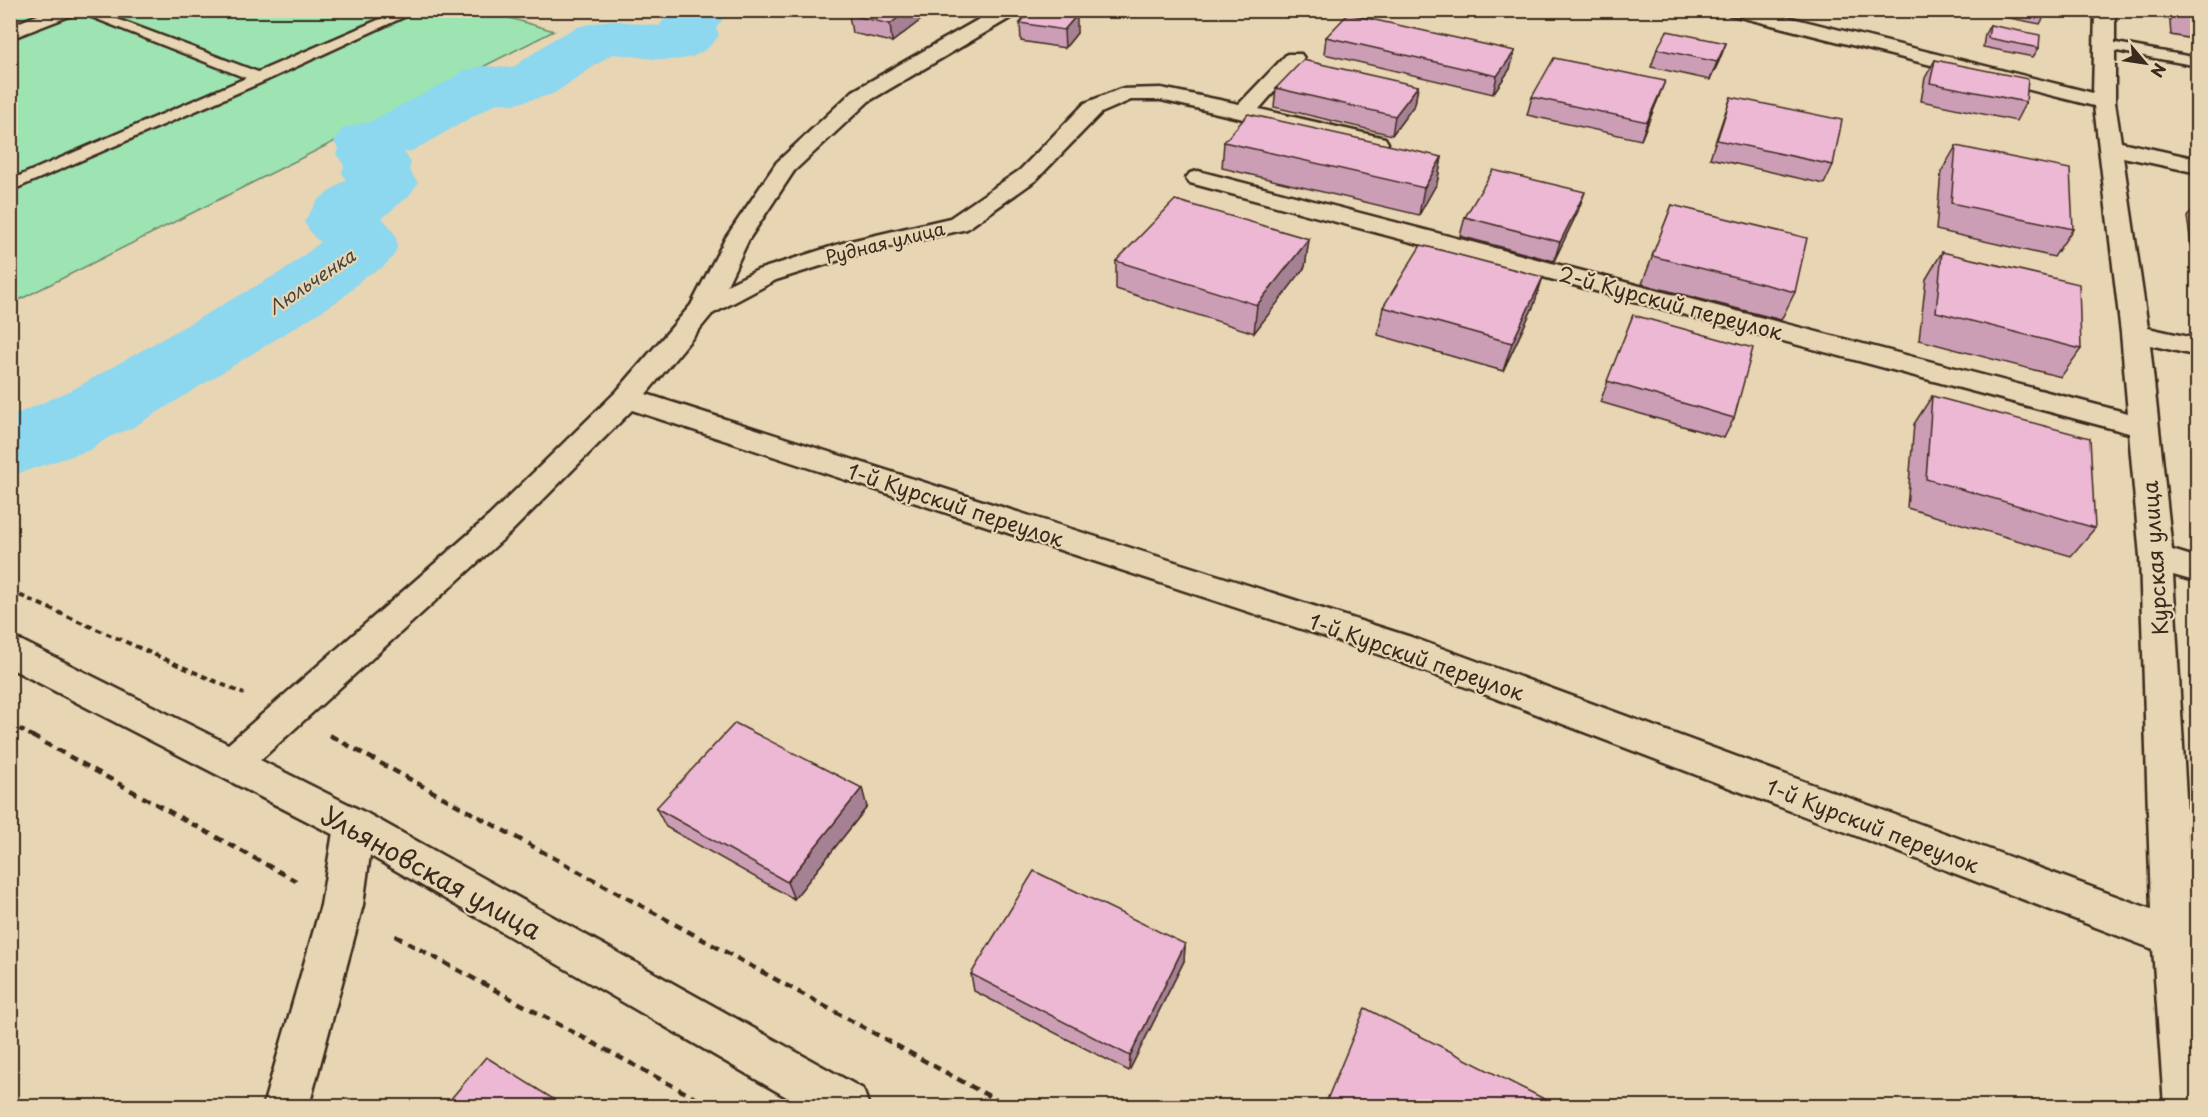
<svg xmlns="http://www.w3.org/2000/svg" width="2208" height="1117" font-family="'Playpen Sans',sans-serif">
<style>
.green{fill:#9de4b2;stroke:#6c8768;stroke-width:1.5}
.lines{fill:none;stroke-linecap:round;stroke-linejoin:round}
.river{fill:#8dd7ef;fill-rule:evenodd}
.service-casing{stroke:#3b2a1e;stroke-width:5}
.minor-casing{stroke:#3b2a1e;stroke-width:5}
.secondary-casing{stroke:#3b2a1e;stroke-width:5}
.path-far1{stroke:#3b2a1e;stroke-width:4;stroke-dasharray:6 4.5;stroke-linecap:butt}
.path{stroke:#3b2a1e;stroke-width:4.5;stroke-dasharray:8 6;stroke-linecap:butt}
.service{fill:#e8d5b3;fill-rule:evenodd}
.minor{fill:#e8d5b3;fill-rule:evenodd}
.secondary{fill:#e8d5b3;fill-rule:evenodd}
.wall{fill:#cc9eb6;stroke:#3b2a1e;stroke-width:1.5}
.shaded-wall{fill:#a68194;stroke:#3b2a1e;stroke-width:1.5}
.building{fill:#edb8d4;stroke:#3b2a1e;stroke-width:1.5}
.labels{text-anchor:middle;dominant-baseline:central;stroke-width:4.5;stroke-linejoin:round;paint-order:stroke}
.far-street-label{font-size:18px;fill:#3b2a1e;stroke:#e8d5b3}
.far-water-label{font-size:18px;font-style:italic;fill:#47443d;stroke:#e8d5b3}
.street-label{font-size:21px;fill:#3b2a1e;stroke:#e8d5b3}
.near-street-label{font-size:26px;fill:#3b2a1e;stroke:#e8d5b3}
</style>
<rect width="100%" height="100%" fill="#e8d5b3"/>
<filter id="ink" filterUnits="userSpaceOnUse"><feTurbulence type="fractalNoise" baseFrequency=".0167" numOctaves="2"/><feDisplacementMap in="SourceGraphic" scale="12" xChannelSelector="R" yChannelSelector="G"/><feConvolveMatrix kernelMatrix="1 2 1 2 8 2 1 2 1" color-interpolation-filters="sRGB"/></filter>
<g filter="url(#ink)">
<polygon class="green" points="482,10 554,31 11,304 11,11"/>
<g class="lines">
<path class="river" d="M671 10H730L716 28 719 35C693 74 650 56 612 54L553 94 515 104 497 103 412 151 404 152 411 162 409 170 418 183 408 197 382 218C399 235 404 249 384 266 378 271 369 273 363 278 355 286 348 294 338 301L132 428 109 437 90 450 10 476V416C32 409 51 398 72 390L286 269 321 242 314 237 304 222 318 200 346 179 342 173 344 165 336 154 339 150 334 142 343 128 369 122 450 80 462 71 483 66 512 68 554 39 577 27 610 20 659 26Z"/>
<g class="service-casing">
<g id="service">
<polygon points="74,10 93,10 258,72 401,10 419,10 265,81 10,191 10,180 246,78"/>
<polygon points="2105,41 2198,58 2198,66 2100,48 2098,45"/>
</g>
</g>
<g class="minor-casing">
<g id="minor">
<polygon points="50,10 77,10 75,14 10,39 10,26"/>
<polygon points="995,10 1019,10 1017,14 869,101 794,171 749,239 727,285 758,270 846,242 950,218 1020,170 1085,103 1120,89 1161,88 1239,104 1287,54 1301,54 1304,58 1259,109 1385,138 1388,143 1385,148 1377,150 1161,100 1131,100 1101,113 1036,180 967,229 862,253 776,280 712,314 646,394 1411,637 2151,909 2140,557 2129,433 1190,183 1186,178 1190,173 1198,171 1206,173 2128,413 2121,333 2094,106 1728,14 1726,10 1760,10 2093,93 2095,10 2115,10 2115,102 2121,142 2198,159 2198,173 2123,157 2148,328 2198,339 2198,356 2150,345 2172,550 2198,558 2198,582 2173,575 2193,917 2198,917 2198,1106 2164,1106 2153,949 1387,657 632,410 511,532 245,774 232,779 219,774 213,763 219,752 489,516 617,391 691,305 725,239 777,162 853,91"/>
<polygon points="354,809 368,814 374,826 363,905 309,1106 263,1106 321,905 334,826 340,814"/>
</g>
</g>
<g class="secondary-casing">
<polygon id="secondary" points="10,637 22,641 368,814 863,1089 869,1106 802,1106 340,838 10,668"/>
</g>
<g class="path-far1">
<polyline points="10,591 244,694"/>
<polyline points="10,724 34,737"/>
<polyline points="329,735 333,737"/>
</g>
<g class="path">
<polyline points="32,736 296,881"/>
<polyline points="331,736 1007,1106"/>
<polyline points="395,936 710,1106"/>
</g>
<use href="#service" class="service"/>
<use href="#minor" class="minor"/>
<use href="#secondary" class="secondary"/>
</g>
<g class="wall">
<polygon points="855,10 930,10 930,13 892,42 852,33 849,15"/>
<polygon points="1032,10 1077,33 1065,48 1021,41 1020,23"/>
<polygon points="1990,10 2045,10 2045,15 2040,24 1989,14"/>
<polygon points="2169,10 2198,10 2198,40 2171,35"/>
<polygon points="1990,25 2039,48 2033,57 1983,47 1985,34"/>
<polygon points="1326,37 1515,51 1510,69 1493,94 1324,54"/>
<polygon points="1726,43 1719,61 1710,80 1651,67 1657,49"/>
<polygon points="1935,60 2026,102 2016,121 1921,101 1925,78"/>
<polygon points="1418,86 1415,104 1392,135 1274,107 1276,88"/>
<polygon points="1532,97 1658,99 1641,140 1527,115"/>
<polygon points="1731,97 1833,165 1824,184 1710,158 1724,116"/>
<polygon points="2198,102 2198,132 2194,132 2190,113"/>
<polygon points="1224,142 1442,157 1437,183 1419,215 1222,168"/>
<polygon points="1956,146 2073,229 2054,257 1936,230 1941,172"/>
<polygon points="2198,202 2198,264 2194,263 2187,217"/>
<polygon points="1672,205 1795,292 1781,320 1642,284"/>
<polygon points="1578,211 1554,261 1460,236 1465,217"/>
<polygon points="1309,239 1305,267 1254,333 1116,289 1116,261"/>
<polygon points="1942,252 2081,349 2061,377 1919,340 1926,279"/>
<polygon points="1534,305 1503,371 1378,335 1383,307"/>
<polygon points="1633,315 1734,418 1724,438 1600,402"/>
<polygon points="1932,396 2095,528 2071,556 1907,508 1914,424"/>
<polygon points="867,807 794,899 666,827 656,808"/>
<polygon points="1185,944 1184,961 1129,1071 974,991 971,974"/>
</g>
<g class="shaded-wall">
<polygon points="908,10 930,10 930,13 892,42 890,24"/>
<polygon points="1077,15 1077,33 1065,48 1064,30"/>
<polygon points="1726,43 1719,61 1710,80 1717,62"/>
<polygon points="1515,51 1510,69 1493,94 1497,76"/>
<polygon points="1665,81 1658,99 1641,140 1647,122"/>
<polygon points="1418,86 1415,104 1392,135 1395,116"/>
<polygon points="1442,157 1437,183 1419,215 1424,188"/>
<polygon points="1585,192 1578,211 1554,261 1560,242"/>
<polygon points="1309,239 1305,267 1254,333 1257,305"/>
<polygon points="1543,277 1534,305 1503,371 1512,343"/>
<polygon points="862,788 867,807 794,899 787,882"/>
<polygon points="1185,944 1184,961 1129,1071 1130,1056"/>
</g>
<g class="building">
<polygon points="856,10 908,10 890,24 849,15"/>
<polygon points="1032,10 1045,10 1077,15 1064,30 1020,23"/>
<polygon points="2022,10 2045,10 2045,15"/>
<polygon points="1348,14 1515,51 1497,76 1326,37"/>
<polygon points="1990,25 2040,35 2039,48 1988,38"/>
<polygon points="1667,31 1726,43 1717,62 1657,49"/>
<polygon points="1554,58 1665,81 1647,122 1532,97"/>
<polygon points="1303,60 1418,86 1395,116 1276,88"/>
<polygon points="1935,60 2028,79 2026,102 1930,83"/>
<polygon points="1731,97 1842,120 1833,165 1717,140"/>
<polygon points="1248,114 1442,157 1424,188 1224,142"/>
<polygon points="1956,146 2070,169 2073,229 1951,203"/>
<polygon points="1493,170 1585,192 1560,242 1465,217"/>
<polygon points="1175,200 1309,239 1257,305 1116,261"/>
<polygon points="1672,205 1807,238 1795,292 1652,256"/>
<polygon points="1421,245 1543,277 1512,343 1383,307"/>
<polygon points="1942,252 2079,284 2081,349 1936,312"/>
<polygon points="1633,315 1753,348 1734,418 1607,381"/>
<polygon points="1932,396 2090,438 2095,528 1926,479"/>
<polygon points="735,723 862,788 787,882 656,808"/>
<polygon points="1034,871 1185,944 1130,1056 971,974"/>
<polygon points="1365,1008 1560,1107 1324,1107"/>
<polygon points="486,1057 566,1107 444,1107"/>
</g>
</g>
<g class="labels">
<g class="far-street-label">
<text transform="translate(885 242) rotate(-14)">Рудная улица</text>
</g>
<g class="far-water-label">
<text transform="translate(311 281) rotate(-34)">Люльченка</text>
</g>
<g class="street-label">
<text transform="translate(1671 302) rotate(15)">2-й Курский переулок</text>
<text transform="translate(956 504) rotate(18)">1-й Курский переулок</text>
<text transform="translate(2154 558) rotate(-94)">Курская улица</text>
<text transform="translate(1417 656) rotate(19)">1-й Курский переулок</text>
<text transform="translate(1873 825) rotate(21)">1-й Курский переулок</text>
</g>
<g class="near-street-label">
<text transform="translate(432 872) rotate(29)">Ульяновская улица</text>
</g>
</g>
<rect width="2208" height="1117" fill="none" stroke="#e8d5b3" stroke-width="36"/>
<rect x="18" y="18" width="2172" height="1081" fill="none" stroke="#3b2a1e" stroke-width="2" filter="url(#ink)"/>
<g transform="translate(2145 63) rotate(119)" stroke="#e8d5b3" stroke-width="4.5" paint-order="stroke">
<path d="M0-4.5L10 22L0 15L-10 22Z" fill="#3b2a1e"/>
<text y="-9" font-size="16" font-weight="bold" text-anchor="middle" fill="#3b2a1e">N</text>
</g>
</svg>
